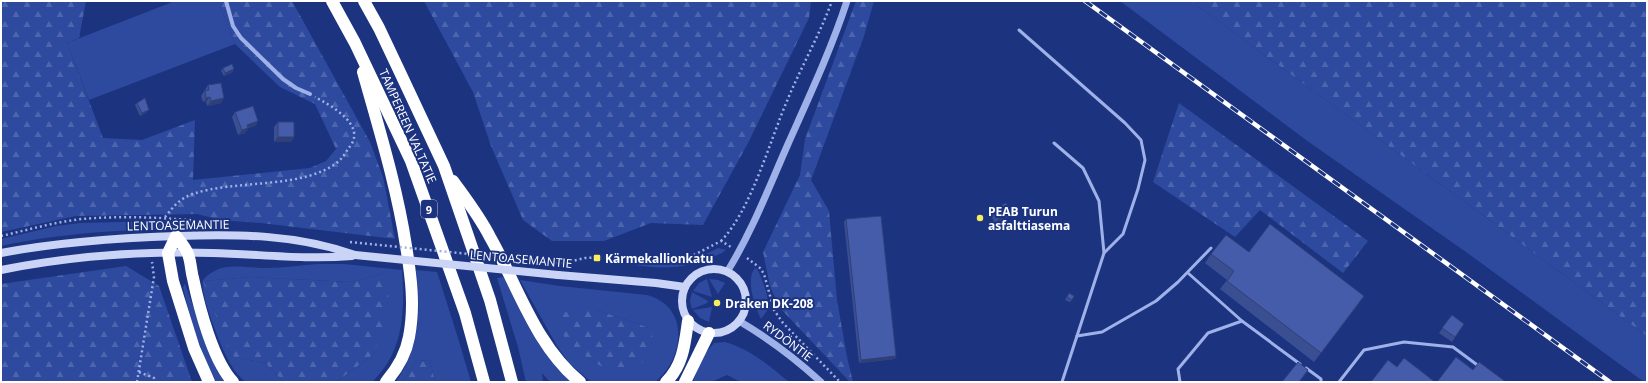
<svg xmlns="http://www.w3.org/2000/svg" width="1648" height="383" font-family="'Open Sans',sans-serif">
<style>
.grass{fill:#2e4a9e;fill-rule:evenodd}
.forest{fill:url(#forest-firs)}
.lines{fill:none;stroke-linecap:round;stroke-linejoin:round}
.path{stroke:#9fb1e9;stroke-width:2.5;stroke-dasharray:2 3;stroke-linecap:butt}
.service{stroke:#9fb1e9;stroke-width:3}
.minor{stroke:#9fb1e9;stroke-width:4}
.tertiary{stroke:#9fb1e9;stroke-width:7}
.secondary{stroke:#cad4f7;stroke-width:8}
.motorway{stroke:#fff;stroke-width:12}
.rail-casing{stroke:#fff;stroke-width:4.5}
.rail{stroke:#1c3380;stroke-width:3;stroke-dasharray:9;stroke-linecap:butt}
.path-bridge{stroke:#9fb1e9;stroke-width:2.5;stroke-dasharray:2 3;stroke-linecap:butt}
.secondary-bridge{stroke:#cad4f7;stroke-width:8}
.wall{fill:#3a4f92}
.shaded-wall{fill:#304077}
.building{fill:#445caa;stroke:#304077}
.poi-dot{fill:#faed5c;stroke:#1c3380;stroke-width:1.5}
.labels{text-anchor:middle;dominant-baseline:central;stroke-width:4;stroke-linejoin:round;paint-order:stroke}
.shield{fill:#1c3380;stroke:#bbc2d9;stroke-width:1}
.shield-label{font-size:11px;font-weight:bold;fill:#fff}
.street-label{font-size:12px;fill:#fff;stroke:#1c3380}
.poi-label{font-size:12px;font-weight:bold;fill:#fff;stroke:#1c3380;text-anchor:start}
</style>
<defs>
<pattern id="forest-firs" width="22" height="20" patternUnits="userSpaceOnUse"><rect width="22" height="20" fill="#2e4a9e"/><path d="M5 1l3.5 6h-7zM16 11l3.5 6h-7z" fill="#4d65ad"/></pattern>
</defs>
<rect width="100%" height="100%" fill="#1c3380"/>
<g class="grass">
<polygon points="175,1 218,1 235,44 89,100 67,43"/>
<polygon points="1120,1 1191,1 1647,336 1647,382 1644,382 1466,252 1306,140"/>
<path d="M161 221 185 222 210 226V228C140 229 70 231 1 246V239L56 226 80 223Z"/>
<path d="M718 248 726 250 722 253C686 269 666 270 628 264V261C663 263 687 266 718 248Z"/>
<path d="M318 264H344L402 270C405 311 404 352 372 382H336L374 354 386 273 352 282 251 277 204 281 231 356 265 363 284 382H245C240 377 235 372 231 365 223 353 199 293 203 280 220 260 244 268 267 268 284 268 301 265 318 264Z"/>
<path d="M755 268 757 269C762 278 771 301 767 310 766 313 763 316 761 319 755 307 745 279 755 268Z"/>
<path d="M416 270 437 272 458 338 471 382H435L430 360 416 361 403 382H396C420 346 421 312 416 270Z"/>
<path d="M504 277C521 314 540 355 572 382H550L542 373 543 382H526L518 347 497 278Z"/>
<polygon points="707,279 712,297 693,291 699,283"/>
<polygon points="709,279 718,280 725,283 718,294"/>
<path d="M520 280 560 286 647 295C690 306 685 359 655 382H593L590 381 569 363 557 346ZM596 310 639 324 648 328 607 368 592 361 568 342Z"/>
<path d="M185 284 210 353 217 371 225 382H216C201 352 190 320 183 287Z"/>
<polygon points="692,292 708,301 707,303 692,309 690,301"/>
<polygon points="712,307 709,322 700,318 693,310"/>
<path d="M725 342C752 350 768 365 789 382H741L727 375 711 382H693L702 357 714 343Z"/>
</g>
<g class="forest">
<polygon points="1,1 86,1 79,38 67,43 103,138 142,140 195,120 193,180 310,168 326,161 336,149 315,104 280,87 235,44 218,1 292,1 370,142 383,177 395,239 261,223 220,220 197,214 76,216 1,232"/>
<polygon points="424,1 811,1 809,18 748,143 703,225 651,223 604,241 552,241 523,220 491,146 473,92"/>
<polygon points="856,1 874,1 864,36 811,180 829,211 837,300 847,357 853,382 850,382 779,307 770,286 763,252 800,175 805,139"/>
<polygon points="1191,1 1647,1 1647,336"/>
<polygon points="1179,103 1368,241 1343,273 1260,210 1235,237 1153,182"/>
<polygon points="126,266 159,286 192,382 1,382 1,284"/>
<polygon points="386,273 389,304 374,354 336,382 284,382 265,363 231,356 203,281 251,277 352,282"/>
<path d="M572 310H596L639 324 648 328 655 342C641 380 611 377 584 355 579 350 571 346 567 341 563 335 560 328 557 322L561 313Z"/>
<polygon points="430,360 435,382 403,382 416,361"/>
</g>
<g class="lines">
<g class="path">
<path d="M165 217C173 207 180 198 193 194 235 179 307 190 340 160 344 156 347 150 351 145 365 124 330 105 315 97"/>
<path d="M1 236C28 230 54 222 82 219 129 215 178 218 225 224"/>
<path d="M721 241C751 210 769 143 787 101 801 67 819 36 832 1"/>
<polyline points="747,258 760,268 764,274 774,310 783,323 840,382"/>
<polyline points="555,263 564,263 585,258 611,257 670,260 690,257 721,241 731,247"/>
<polyline points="139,372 154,378 154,382"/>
<polyline points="137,382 154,277 152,262"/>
</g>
<g class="service">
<polyline points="1019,30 1125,123 1141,140 1145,160 1138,189 1123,234 1104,253"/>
<polyline points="1054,143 1083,168 1099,201 1104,253 1062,382"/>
<polyline points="1188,273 1242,321"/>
<polyline points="1077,336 1102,332 1156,301 1178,282 1211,248"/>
<polyline points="1306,368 1321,379 1321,382"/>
<polyline points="1180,382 1178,369 1208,333 1242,321 1300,364"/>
<polyline points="1339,382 1364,350 1404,342 1453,347 1480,367"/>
</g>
<polyline class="minor" points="226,1 233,26 241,38 283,79 296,88 310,94"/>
<g class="tertiary">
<path d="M727 272C752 232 769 187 788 144 809 97 831 50 847 1"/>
<path d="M739 321C768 338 796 359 821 382"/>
</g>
<g class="secondary">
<path d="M1 253C59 242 116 238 176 236 238 234 296 234 355 255"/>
<circle cx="714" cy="301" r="32"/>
<path d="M1 270C71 256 141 251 212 253 259 254 305 260 352 256"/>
<polyline points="558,275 656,283 685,287"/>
</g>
<g class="motorway">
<polyline points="332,1 355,43 411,161 465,313 484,382"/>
<polyline points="364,1 379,28 397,66 444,166 490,300 512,382"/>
<path d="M363 72C379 129 397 187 406 246 411 276 415 306 409 337 406 354 397 369 386 382"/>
<path d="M453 181C466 199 480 217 490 237 518 286 535 345 580 382"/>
<path d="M209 382 194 348 173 281 168 253 176 236C180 241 186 248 188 254 191 262 191 271 193 278 199 307 213 361 233 382"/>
<path d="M666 382C683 366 685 343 688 321"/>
<polyline points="685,382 709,333"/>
</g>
<g class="rail-casing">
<polyline id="rail" points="1085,1 1610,382"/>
</g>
<use href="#rail" class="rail"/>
<polyline class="path-bridge" points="350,242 547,262"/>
<polyline class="secondary-bridge" points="355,255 558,275"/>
</g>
<g class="wall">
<polygon points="223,68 233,72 224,76 221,71"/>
<polygon points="208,85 221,103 207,106 206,102 203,102 201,96"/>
<polygon points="137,103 147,112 140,116 135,105"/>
<polygon points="235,112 258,121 255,126 248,128 245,133 238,135 232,117"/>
<polygon points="278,122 294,137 291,142 274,142 274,127"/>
<polygon points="996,208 1011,212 1006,219 995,224 991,215"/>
<polygon points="846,219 896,356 895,359 859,363 844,222"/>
<polygon points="1249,252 1358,305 1314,362 1220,289 1227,280 1205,263 1211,254"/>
<polygon points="1069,293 1072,300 1070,302 1065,300"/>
<polygon points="1452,315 1464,324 1452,342 1439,333"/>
</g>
<g class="shaded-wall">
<polygon points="234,69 233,72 224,76 225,73"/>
<polygon points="210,97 206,102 203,102 206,98"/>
<polygon points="224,98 221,103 207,106 211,101"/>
<polygon points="149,110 147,112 140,116 142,113"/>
<polygon points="258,121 255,126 244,129 247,125"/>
<polygon points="248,128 245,133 238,135 242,130"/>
<polygon points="278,137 294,137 291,142 274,142"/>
<polygon points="1011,212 1006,219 995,224 1000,217"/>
<polygon points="1364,296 1358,305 1314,362 1321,353"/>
<polygon points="896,356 895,359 859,363 861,360"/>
</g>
<g class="building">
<polygon points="232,64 234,69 225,73 223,68"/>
<polygon points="221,83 224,98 211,101 210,97 206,98 205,91 209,90 208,85"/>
<polygon points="145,98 149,110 142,113 137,103"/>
<polygon points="253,106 258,121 247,125 248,128 242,130 235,112"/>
<rect x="278" y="122" width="16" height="15"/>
<polygon points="1006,203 1011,212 1000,217 996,208"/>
<polygon points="881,216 896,356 861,360 846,219"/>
<polygon points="1270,224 1364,296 1321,353 1227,281 1234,271 1211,254 1226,235 1249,252"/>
<polygon points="1069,293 1074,296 1072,300 1067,297"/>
<polygon points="1452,315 1464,324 1455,337 1442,328"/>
<polygon points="1456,357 1473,370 1479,362 1506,382 1437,382"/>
<polygon points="1404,358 1435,382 1371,382 1388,360 1397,367"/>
<polygon points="1298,362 1308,370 1299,382 1282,382"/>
</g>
<g class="poi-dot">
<circle cx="980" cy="218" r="4"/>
<rect x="593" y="254" width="8" height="8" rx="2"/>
<circle cx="717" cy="303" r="4"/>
</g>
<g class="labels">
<rect class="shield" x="421" y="200" width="16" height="18" rx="3"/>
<g class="shield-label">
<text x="429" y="209">9</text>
</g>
<g class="street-label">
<text transform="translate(408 126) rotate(66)">TAMPEREEN VALTATIE</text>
<text transform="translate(178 225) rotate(-1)">LENTOASEMANTIE</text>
<text transform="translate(521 259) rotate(5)">LENTOASEMANTIE</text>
<text transform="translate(788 341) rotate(37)">RYDÖNTIE</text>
</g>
<g class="poi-label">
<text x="988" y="211">PEAB Turun<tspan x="988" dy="14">asfalttiasema</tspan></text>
<text x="605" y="258">Kärmekallionkatu</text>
<text x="725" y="303">Draken DK-208</text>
</g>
</g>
<rect width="1648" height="383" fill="none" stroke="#ffffff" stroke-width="4"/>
</svg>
